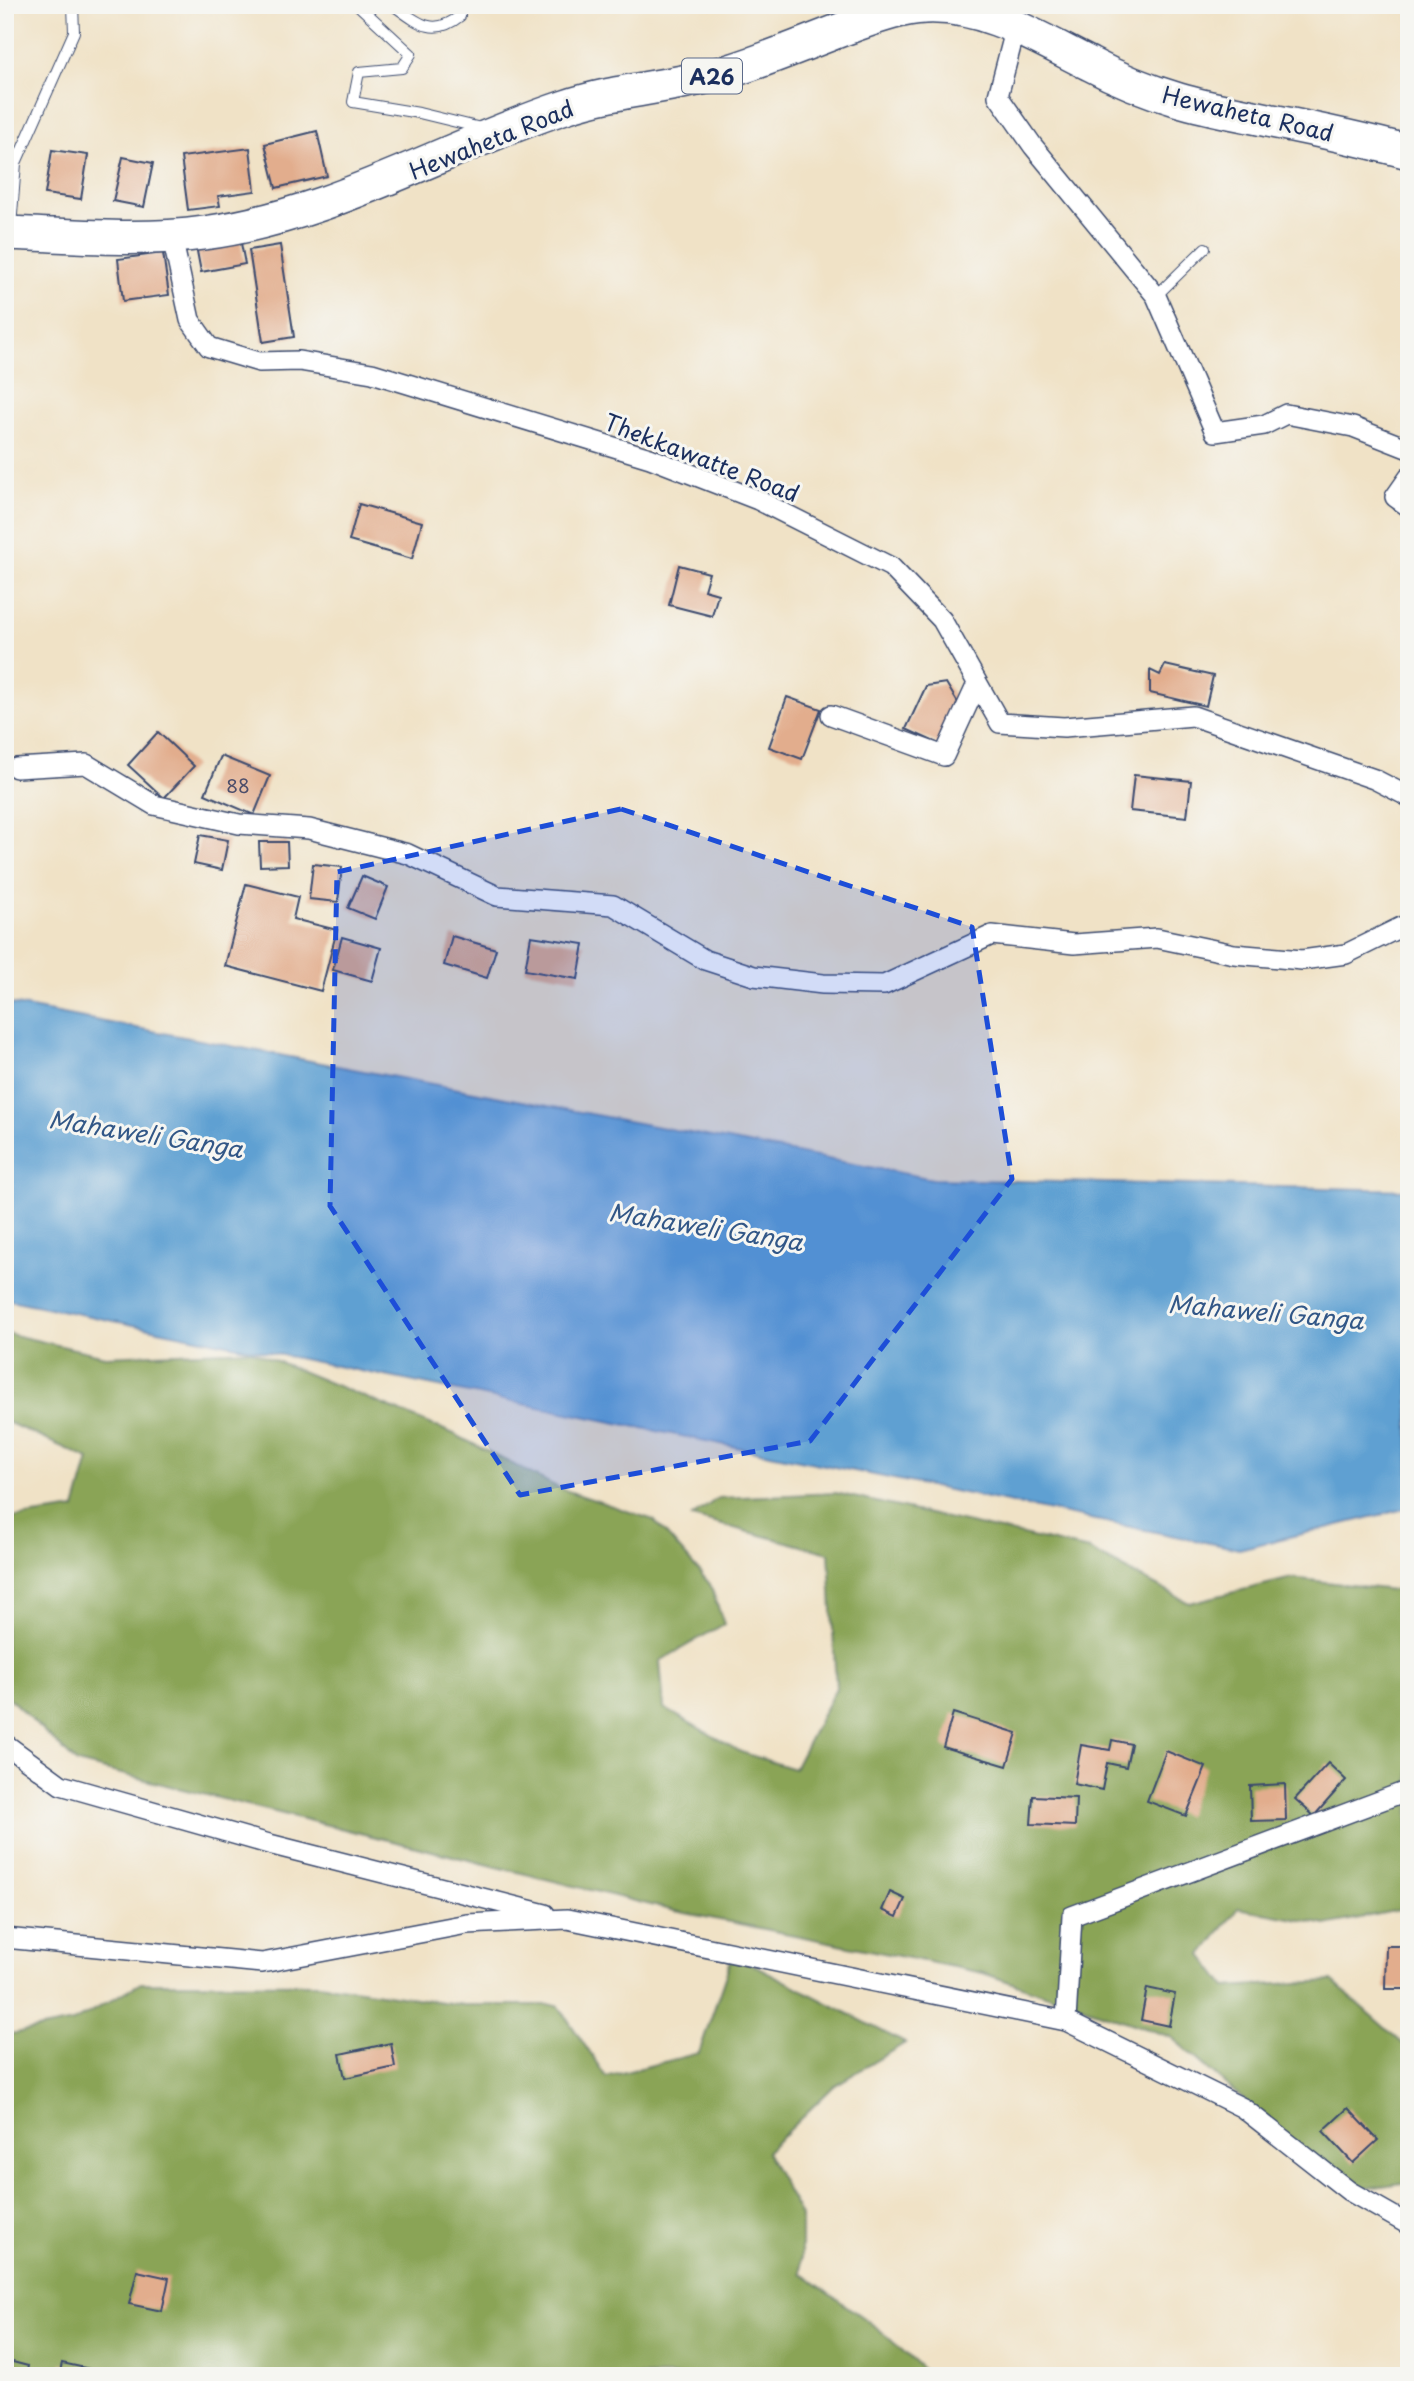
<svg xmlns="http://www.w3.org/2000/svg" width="1414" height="2381" font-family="'Playpen Sans',sans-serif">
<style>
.forest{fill:#8aa456;stroke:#526a5a;stroke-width:2}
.water{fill:#5ea0d2;stroke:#3c6898;stroke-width:2}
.building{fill:#e2ad8d}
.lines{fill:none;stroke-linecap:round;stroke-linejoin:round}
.lane-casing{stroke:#3b4a6e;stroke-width:12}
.street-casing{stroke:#3b4a6e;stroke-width:22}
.highway-casing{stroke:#3b4a6e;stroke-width:36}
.lane{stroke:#fff;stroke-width:10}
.street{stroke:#fff;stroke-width:19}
.highway{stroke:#fff;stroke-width:33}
.marked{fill:#1d4ed8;fill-opacity:0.2;stroke:#1d4ed8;stroke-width:5;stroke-dasharray:14 9;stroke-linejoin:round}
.labels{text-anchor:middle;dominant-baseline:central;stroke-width:6;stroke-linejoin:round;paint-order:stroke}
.number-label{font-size:19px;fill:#4d4e6a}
.shield{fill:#f6f6f2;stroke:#5d6b8a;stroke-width:2}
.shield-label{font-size:21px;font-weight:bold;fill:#1b2f5e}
.street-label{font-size:23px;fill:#1b2f5e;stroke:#f6f6f2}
.water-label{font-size:24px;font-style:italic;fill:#325787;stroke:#f6f6f2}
</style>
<rect width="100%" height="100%" fill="#f6f6f2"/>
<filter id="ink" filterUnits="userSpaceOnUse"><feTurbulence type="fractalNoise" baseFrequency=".0143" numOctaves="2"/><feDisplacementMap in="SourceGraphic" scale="14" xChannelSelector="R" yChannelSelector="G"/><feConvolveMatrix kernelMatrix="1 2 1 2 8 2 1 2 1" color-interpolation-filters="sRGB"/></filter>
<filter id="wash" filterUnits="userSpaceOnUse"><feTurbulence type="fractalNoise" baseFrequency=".00686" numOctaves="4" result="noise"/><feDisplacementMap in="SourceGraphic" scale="28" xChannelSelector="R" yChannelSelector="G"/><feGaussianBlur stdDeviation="1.57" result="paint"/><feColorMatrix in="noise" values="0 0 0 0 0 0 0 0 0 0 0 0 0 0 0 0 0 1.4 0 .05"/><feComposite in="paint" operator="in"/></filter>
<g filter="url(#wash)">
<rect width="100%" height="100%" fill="#f0e2c6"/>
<g class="forest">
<polygon points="5,1333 105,1356 250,1350 454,1434 559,1488 654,1520 710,1584 724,1624 660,1661 664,1708 741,1752 794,1769 836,1688 829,1553 692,1517 718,1498 836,1493 1089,1550 1189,1603 1292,1578 1409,1592 1409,1908 1326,1925 1238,1908 1202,1955 1226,1987 1332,1981 1409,2049 1409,2182 1349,2191 1171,2037 983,1973 675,1911 77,1763 5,1694 5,1519 75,1509 89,1459 5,1421"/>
<polygon points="733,1954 905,2043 834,2086 766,2152 801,2216 801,2273 880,2330 930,2376 5,2376 5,2035 73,2022 141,1983 319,1984 463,2005 558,2005 606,2077 699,2053"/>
</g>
<polygon class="water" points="5,1003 933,1179 1409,1190 1409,1508 1239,1549 5,1299"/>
<g id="blocks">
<g class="building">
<polygon points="317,131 327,176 276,188 265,144"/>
<polygon points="250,148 255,191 218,196 220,206 188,210 181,157"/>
<polygon points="52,150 88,155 81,199 45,194"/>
<polygon points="123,157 153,163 144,207 113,201"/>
<polygon points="240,238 245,264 201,272 196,246"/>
<polygon points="280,245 294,337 263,342 249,250"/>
<polygon points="163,253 169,295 123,301 118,259"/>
<polygon points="359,504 422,522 412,559 349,541"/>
<polygon points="679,565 709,573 704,590 718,594 712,616 669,605"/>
<polygon points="1165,665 1213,676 1206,706 1150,693 1150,670 1160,675"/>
<polygon points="946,683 958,703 939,744 906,729 926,686"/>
<polygon points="787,697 821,709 802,759 769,747"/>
<polygon points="158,732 194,766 164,798 128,765"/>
<polygon points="221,756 270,776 254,815 205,794"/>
<polygon points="1134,775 1191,781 1187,817 1130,811"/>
<polygon points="200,835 228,840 222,870 194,864"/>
<polygon points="259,842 287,842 288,865 260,866"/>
<polygon points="313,864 342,867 338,902 309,899"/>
<polygon points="362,876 388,887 375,919 348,908"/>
<polygon points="246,884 298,897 293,919 337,930 321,991 225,966"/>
<polygon points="452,936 496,949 487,978 444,965"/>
<polygon points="531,936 584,944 578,979 525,970"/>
<polygon points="342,937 381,948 372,981 333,970"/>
<polygon points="953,1713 1017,1733 1007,1766 943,1747"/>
<polygon points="1112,1740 1131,1744 1126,1767 1107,1763 1102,1790 1074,1784 1081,1745 1110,1750"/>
<polygon points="1166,1751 1206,1767 1186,1816 1147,1801"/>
<polygon points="1328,1763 1346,1780 1314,1816 1295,1799"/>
<polygon points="1285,1784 1286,1820 1251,1821 1250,1786"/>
<polygon points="1033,1796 1076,1798 1075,1826 1031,1824"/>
<polygon points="890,1892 905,1899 897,1917 882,1910"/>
<polygon points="1386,1946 1409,1946 1409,1989 1385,1989"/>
<polygon points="1147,1988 1175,1994 1169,2026 1141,2020"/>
<polygon points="391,2043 395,2067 345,2078 340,2054"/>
<polygon points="1348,2108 1378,2140 1353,2163 1323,2131"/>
<polygon points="137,2271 169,2278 162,2311 129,2304"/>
<polygon points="5,2360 28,2366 26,2376 5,2376"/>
<polygon points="62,2363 90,2369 88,2376 59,2376"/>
</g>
</g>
</g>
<g filter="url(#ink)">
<use href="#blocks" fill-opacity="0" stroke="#3b4a6e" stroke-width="2"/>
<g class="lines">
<g class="lane-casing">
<g id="lane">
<polyline points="358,5 411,54 402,68 359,72 353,102 419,113 481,128"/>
<path d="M393 5C417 22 433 38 460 16L457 9 451 5"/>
<polyline points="11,227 16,163 74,32 73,5"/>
<polyline points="1156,296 1205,248"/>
</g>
</g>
<g class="street-casing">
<g id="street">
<polyline points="1016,27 998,96 1033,146 1156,296 1215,432 1264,425 1286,414 1353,427 1409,449"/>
<polyline points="172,237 190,320 209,347 259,362 299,361 372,373 650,458 758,500 891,567 942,620 1000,723 1064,727 1193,716 1374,779 1409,797"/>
<polyline points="1409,477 1395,497 1409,507"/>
<polyline points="831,715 944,756 977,684"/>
<polyline points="16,768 86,764 154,805 239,824 309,829 408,854 497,896 613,905 705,960 754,976 823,984 884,985 992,935 1074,944 1157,938 1234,954 1302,960 1346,954 1409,923"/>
<polyline points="5,1744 61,1785 269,1844 545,1914"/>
<polyline points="5,1938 262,1963 467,1924 567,1919 1066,2021 1243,2108 1349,2191 1409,2225"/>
<polyline points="1066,2021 1072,1916 1409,1790"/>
</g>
</g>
<g class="highway-casing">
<path id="highway" d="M5 233C71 235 139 242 204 233 332 216 444 147 565 107 618 89 676 87 730 71 772 58 813 40 854 25 877 17 901 8 925 7 985 4 1039 39 1090 64 1118 79 1149 91 1179 100 1210 109 1241 114 1272 121 1318 130 1364 140 1409 152"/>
</g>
<use href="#lane" class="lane"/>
<use href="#street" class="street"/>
<use href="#highway" class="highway"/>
</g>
</g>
<path class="marked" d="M621 809 972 927 1012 1179 810 1441 520 1495 330 1206 337 872Z"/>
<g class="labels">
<g class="number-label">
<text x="238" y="785">88</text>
</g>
<rect class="shield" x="682" y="58.5" width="60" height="35" rx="5"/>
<g class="shield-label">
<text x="712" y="76">A26</text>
</g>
<g class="street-label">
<text transform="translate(1248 113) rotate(13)">Hewaheta Road</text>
<text transform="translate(491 139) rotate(-22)">Hewaheta Road</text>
<text transform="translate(702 457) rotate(21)">Thekkawatte Road</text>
</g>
<g class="water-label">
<text transform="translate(146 1133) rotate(9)">Mahaweli Ganga</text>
<text transform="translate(706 1226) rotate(9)">Mahaweli Ganga</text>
<text transform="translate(1266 1311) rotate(5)">Mahaweli Ganga</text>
</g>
</g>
<rect width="1414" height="2381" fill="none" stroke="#f6f6f2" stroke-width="28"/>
</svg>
